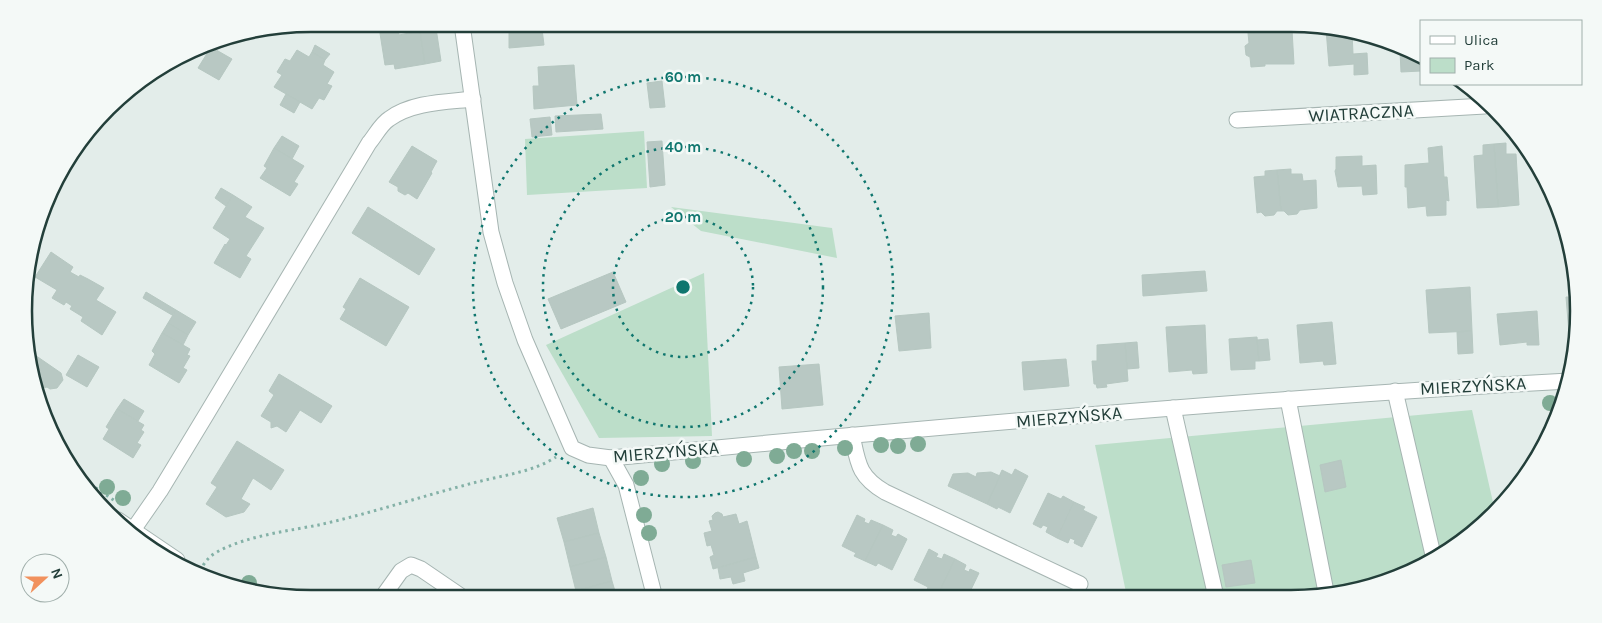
<svg xmlns="http://www.w3.org/2000/svg" width="1602" height="623" font-family="Karla,sans-serif">
<style>
.green{fill:#bcdec9}
.building{fill:#b8c8c3;stroke:#b6c7c1}
.lines{fill:none;stroke-linecap:round;stroke-linejoin:round}
.minor-casing{stroke:#a6b5b2;stroke-width:17}
.path{stroke:#84b1a7;stroke-width:3;stroke-dasharray:2.5 4;stroke-linecap:butt}
.minor{stroke:#fff;stroke-width:15}
.tree{fill:#7fab95}
.ring{fill:none;stroke:#0f766e;stroke-width:2.5;stroke-dasharray:2.5 5}
.labels{text-anchor:middle;dominant-baseline:central;stroke-width:5;stroke-linejoin:round;paint-order:stroke}
.street-label{font-size:18px;fill:#233f3a;stroke:#f4f9f7}
.rim{fill:none;stroke:#233f3a;stroke-width:2.5}
.centre{fill:#0f766e;stroke:#f4f9f7;stroke-width:2.5}
.ring-label{font-size:15px;text-anchor:middle;font-weight:bold;fill:#0f766e;stroke:#f4f9f7;stroke-width:5;stroke-linejoin:round;paint-order:stroke}
</style>
<rect width="100%" height="100%" fill="#e3edea"/>
<g class="green">
<polygon points="644,131 647,188 527,195 525,139"/>
<polygon points="671,207 832,228 837,258 701,231"/>
<polygon points="704,273 712,436 599,438 546,345"/>
<polygon points="1472,410 1495,511 1480,528 1418,570 1328,597 1127,597 1095,445"/>
</g>
<g class="building">
<polygon points="397,24 399,35 420,31 425,64 395,69 394,64 385,65 379,27"/>
<polygon points="514,24 550,24 550,28 542,29 544,45 509,48 509,31 514,31"/>
<polygon points="436,28 441,61 425,64 420,31"/>
<polygon points="1326,29 1352,32 1353,54 1367,53 1368,74 1354,75 1354,64 1329,66"/>
<polygon points="1292,30 1294,64 1265,64 1265,66 1251,67 1250,57 1246,55 1245,46 1249,43 1248,33"/>
<polygon points="315,45 330,54 325,60 312,52"/>
<polygon points="211,47 232,59 219,80 198,68"/>
<polygon points="297,50 309,57 312,52 325,60 323,65 334,72 327,84 332,86 324,100 319,98 312,109 274,87 282,75 277,72 285,59 290,61"/>
<polygon points="1400,51 1421,61 1421,71 1401,72"/>
<polygon points="574,65 577,105 534,109 533,86 539,86 538,67"/>
<polygon points="662,81 665,107 650,108 647,83"/>
<polygon points="286,94 300,102 294,113 280,105"/>
<polygon points="601,114 603,129 556,132 555,116"/>
<polygon points="550,117 552,135 532,137 530,119"/>
<polygon points="282,136 299,146 292,159 274,148"/>
<polygon points="662,141 665,185 650,187 647,142"/>
<polygon points="1506,143 1506,154 1516,154 1519,205 1498,207 1494,144"/>
<polygon points="1494,144 1498,207 1477,208 1474,156 1483,155 1483,145"/>
<polygon points="412,146 437,161 431,172 432,173 417,199 408,193 405,195 398,191 398,187 389,182"/>
<polygon points="1442,146 1444,177 1447,177 1449,201 1446,200 1446,215 1427,216 1426,206 1408,208 1407,187 1405,187 1405,165 1429,163 1428,148"/>
<polygon points="274,148 304,166 294,182 298,184 290,196 260,178 267,168 264,166"/>
<polygon points="1362,156 1362,166 1376,165 1377,194 1363,195 1362,186 1338,187 1335,171 1336,169 1336,157"/>
<polygon points="1291,169 1291,174 1302,174 1303,181 1316,180 1317,208 1300,210 1297,214 1288,215 1284,211 1281,211 1277,170"/>
<polygon points="1277,170 1281,211 1277,211 1274,215 1265,216 1261,212 1257,213 1254,177 1265,176 1265,171"/>
<polygon points="221,188 233,195 226,206 215,198"/>
<polygon points="233,195 252,207 245,217 264,228 246,256 251,259 240,278 214,263 225,244 226,245 230,239 213,228"/>
<polygon points="368,207 435,249 419,275 352,233"/>
<polygon points="51,252 73,267 70,272 79,277 80,275 88,279 104,288 96,300 116,312 102,335 81,321 83,317 70,309 72,306 66,302 64,305 52,298 57,290 35,277"/>
<polygon points="1205,271 1207,291 1143,296 1142,275"/>
<polygon points="613,272 626,302 561,329 548,299"/>
<polygon points="360,278 409,307 386,346 340,319 346,309 343,307"/>
<polygon points="1470,287 1472,331 1429,333 1426,290"/>
<polygon points="1570,288 1575,288 1571,345 1570,345 1566,297 1571,297"/>
<polygon points="146,292 176,310 172,315 143,298"/>
<polygon points="176,310 196,322 188,335 168,323"/>
<polygon points="1537,311 1539,345 1527,345 1527,342 1500,345 1497,314"/>
<polygon points="929,313 931,348 899,351 895,316"/>
<polygon points="1332,322 1336,364 1324,365 1323,361 1300,363 1297,325"/>
<polygon points="168,323 188,335 183,345 162,333"/>
<polygon points="1205,325 1207,373 1193,374 1192,370 1169,372 1166,327"/>
<polygon points="1472,331 1473,353 1458,354 1457,332"/>
<polygon points="162,333 190,349 187,355 190,356 183,368 187,370 179,383 149,365 155,354 152,351"/>
<polygon points="1257,337 1259,361 1255,361 1255,369 1231,370 1229,339"/>
<polygon points="1268,339 1270,360 1259,361 1257,340"/>
<polygon points="1137,342 1139,368 1127,369 1125,343"/>
<polygon points="1125,343 1128,381 1106,384 1107,387 1097,388 1096,384 1094,384 1092,361 1097,361 1097,345"/>
<polygon points="29,353 32,353 61,373 63,380 57,388 50,389 47,387 43,388 39,385 38,381 36,380 35,381 29,368"/>
<polygon points="78,355 99,367 87,387 66,375"/>
<polygon points="1066,359 1069,386 1024,390 1022,362"/>
<polygon points="819,364 823,405 782,409 779,367"/>
<polygon points="279,374 332,406 321,423 300,410 286,432 277,426 271,428 271,422 261,416 274,395 269,391"/>
<polygon points="124,399 144,411 138,421 117,409"/>
<polygon points="117,409 144,425 141,430 144,432 137,443 141,445 133,458 103,439 109,429 106,427"/>
<polygon points="237,441 284,470 271,490 253,478 241,499 250,504 244,512 226,517 206,504 217,487 211,483"/>
<polygon points="1341,460 1346,487 1325,492 1320,465"/>
<polygon points="1015,469 1028,476 1010,513 998,507 997,509 987,504 1002,470 1012,475"/>
<polygon points="991,472 1000,476 987,504 948,486 953,474 968,473 976,477 977,473"/>
<polygon points="1048,493 1061,499 1063,496 1074,502 1057,538 1046,532 1048,527 1043,525 1041,528 1033,524"/>
<polygon points="1074,502 1085,507 1083,510 1097,517 1082,547 1074,543 1075,540 1070,538 1068,543 1057,538"/>
<polygon points="593,508 599,533 564,542 557,518"/>
<polygon points="718,512 722,514 723,517 736,514 739,524 747,521 756,557 713,569 710,557 714,555 711,545 707,546 704,533 712,531 709,521 713,520 712,516 715,513"/>
<polygon points="857,515 865,519 864,522 869,524 871,520 883,525 865,561 854,556 856,553 842,546"/>
<polygon points="883,525 893,530 891,535 896,537 898,534 907,539 892,570 878,563 876,566 865,561"/>
<polygon points="599,533 606,557 570,567 564,542"/>
<polygon points="929,549 938,554 936,557 942,559 944,554 955,559 938,595 927,590 928,587 914,580"/>
<polygon points="606,557 612,581 576,591 570,567"/>
<polygon points="756,557 759,568 743,573 745,581 733,584 731,577 720,579 718,568"/>
<polygon points="955,559 966,565 964,570 969,572 970,569 979,573 967,598 943,598 938,595"/>
<polygon points="1251,560 1255,583 1226,587 1222,565"/>
<polygon points="612,581 617,598 578,599 576,591"/>
</g>
<g class="lines">
<g class="minor-casing">
<g id="minor">
<path d="M462 24 491 232 505 283 525 340 572 448 588 455 611 458C930 427 1249 399 1569 381"/>
<polyline points="1237,120 1485,106"/>
<polyline points="1395,391 1434,559"/>
<polyline points="1288,399 1327,597"/>
<polyline points="1173,408 1216,597"/>
<path d="M852 435C858 463 858 476 885 492L1080 584"/>
<polyline points="611,458 626,485 655,598"/>
<polyline points="118,520 177,560"/>
<path d="M133 530 160 491 206 415 369 143C375 136 381 124 389 119 412 102 446 102 473 99"/>
<polyline points="381,599 401,571 411,565 421,569 465,599"/>
</g>
</g>
<g class="path">
<polyline points="74,473 115,501"/>
<path d="M200 571C204 563 209 556 217 552 248 535 290 531 323 524 375 512 426 495 477 482 504 475 533 472 556 457"/>
</g>
<use href="#minor" class="minor"/>
</g>
<g class="tree">
<circle cx="1550" cy="403" r="8"/>
<circle cx="918" cy="444" r="8"/>
<circle cx="881" cy="445" r="8"/>
<circle cx="898" cy="446" r="8"/>
<circle cx="845" cy="448" r="8"/>
<circle cx="794" cy="451" r="8"/>
<circle cx="812" cy="451" r="8"/>
<circle cx="777" cy="456" r="8"/>
<circle cx="744" cy="459" r="8"/>
<circle cx="693" cy="461" r="8"/>
<circle cx="662" cy="464" r="8"/>
<circle cx="641" cy="478" r="8"/>
<circle cx="107" cy="487" r="8"/>
<circle cx="123" cy="498" r="8"/>
<circle cx="644" cy="515" r="8"/>
<circle cx="649" cy="533" r="8"/>
<circle cx="249" cy="583" r="8"/>
</g>
<g class="ring">
<circle cx="683" cy="287" r="70"/>
<circle cx="683" cy="287" r="140"/>
<circle cx="683" cy="287" r="210"/>
</g>
<g class="labels">
<g class="street-label">
<text transform="translate(1361 113) rotate(-3)">WIATRACZNA</text>
<text transform="translate(1473 386) rotate(-3)">MIERZYŃSKA</text>
<text transform="translate(1069 417) rotate(-5)">MIERZYŃSKA</text>
<text transform="translate(666 452) rotate(-5)">MIERZYŃSKA</text>
</g>
</g>
<path d="M0 0H1602V623H0ZM311 32H1291A279 279 0 0 1 1570 311V311A279 279 0 0 1 1291 590H311A279 279 0 0 1 32 311V311A279 279 0 0 1 311 32Z" fill="#f4f9f7" fill-rule="evenodd"/>
<path class="rim" d="M311 32H1291A279 279 0 0 1 1570 311V311A279 279 0 0 1 1291 590H311A279 279 0 0 1 32 311V311A279 279 0 0 1 311 32Z"/>
<circle cx="683" cy="287" r="8" class="centre"/>
<g class="ring-label">
<text x="683" y="82">60 m</text>
<text x="683" y="152">40 m</text>
<text x="683" y="222">20 m</text>
</g>
<rect x="1420" y="20" width="162" height="65" fill="#f4f9f7" stroke="#a0afab"/>
<rect x="1430" y="36" width="25" height="8" fill="#ffffff" stroke="#a0afab"/>
<text x="1464" y="45" font-size="15" fill="#233f3a">Ulica</text>
<rect x="1430" y="58" width="25" height="15" fill="#bcdec9" stroke="#a0afab"/>
<text x="1464" y="70" font-size="15" fill="#233f3a">Park</text>
<g transform="translate(45 578) rotate(69)"><circle r="24" fill="#f4f9f7" stroke="#a0afab"/>
<path d="M0-4L9 19L0 12L-9 19Z" fill="#f1915d"/>
<text y="-8" font-size="14" font-weight="bold" text-anchor="middle" fill="#233f3a">N</text>
</g>
</svg>
